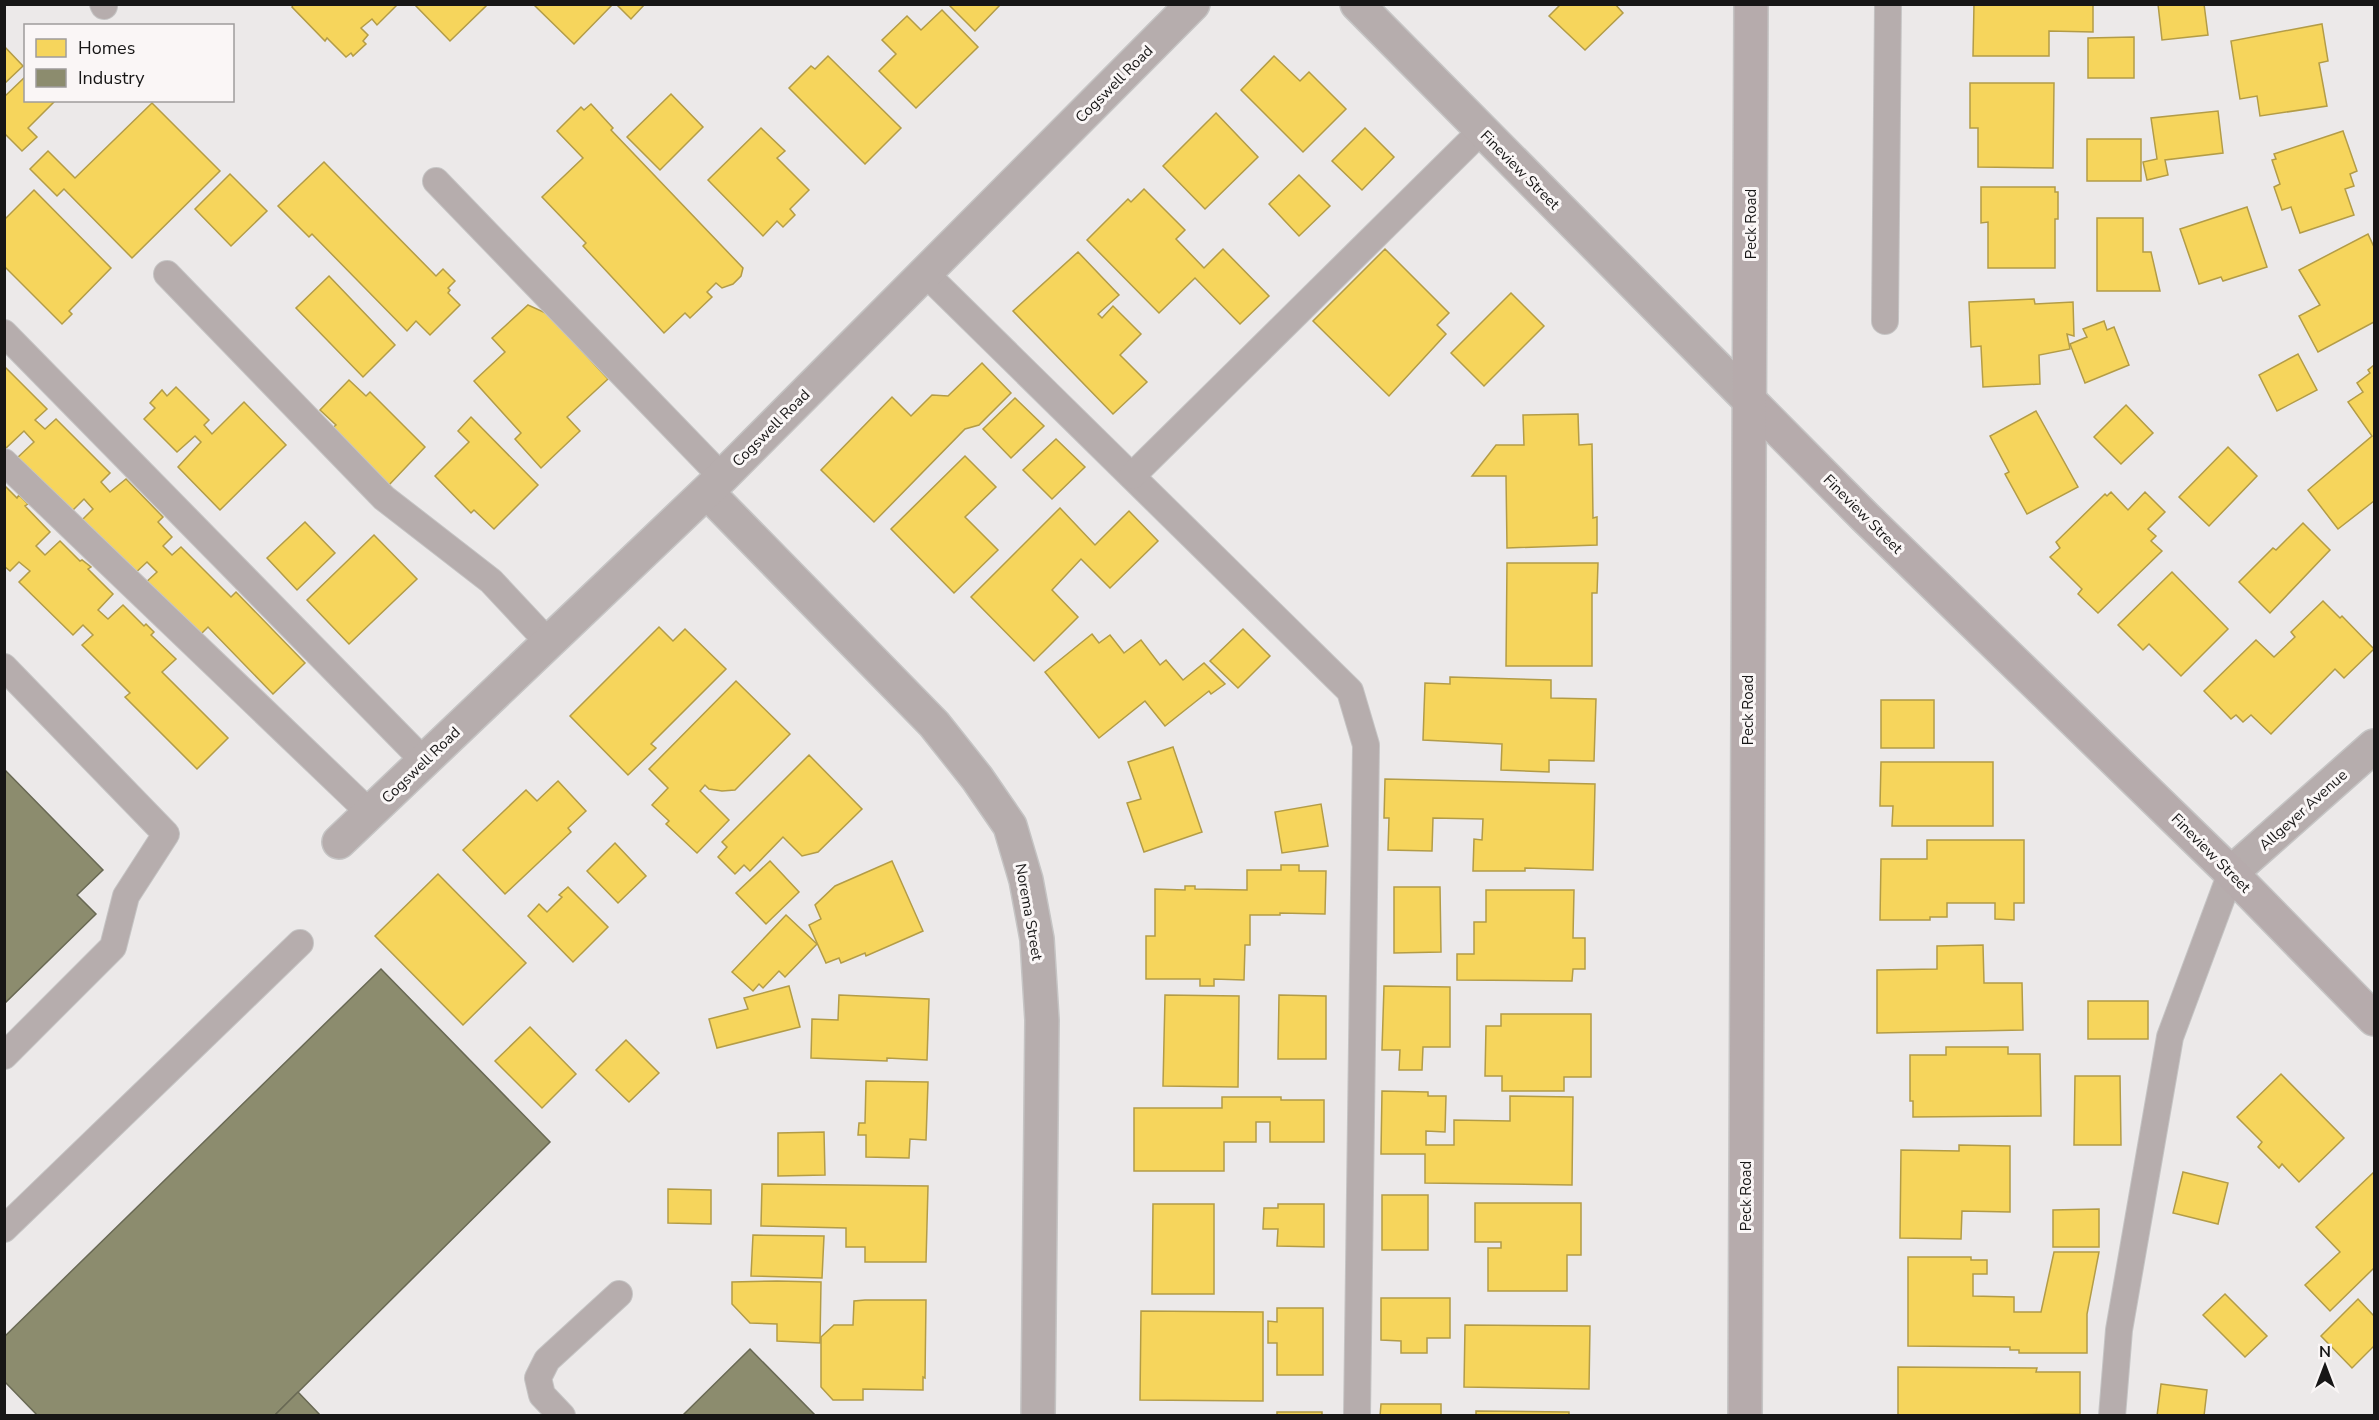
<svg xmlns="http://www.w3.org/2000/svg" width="2379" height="1420" font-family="'Nunito Sans',sans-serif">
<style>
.homes{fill:#f6d55c;stroke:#b39c47;stroke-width:1.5}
.industry{fill:#8c8c6e;stroke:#696954;stroke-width:1.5}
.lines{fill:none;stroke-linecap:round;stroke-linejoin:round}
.lane-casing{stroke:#c5c4c4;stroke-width:28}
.street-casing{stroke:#c5c4c4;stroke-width:36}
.secondary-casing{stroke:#c5c4c4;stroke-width:36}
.lane{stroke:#b6adad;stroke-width:26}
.street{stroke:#b6adad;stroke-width:33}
.secondary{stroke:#b6abac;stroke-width:33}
.labels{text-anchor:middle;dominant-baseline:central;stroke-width:6;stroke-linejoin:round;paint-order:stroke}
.street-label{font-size:15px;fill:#171616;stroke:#faf6f6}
</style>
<rect width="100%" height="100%" fill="#ece9e9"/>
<g class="homes">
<polygon points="414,4 485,4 486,6 450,41"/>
<polygon points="533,4 613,4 574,44"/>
<polygon points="616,4 645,4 631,19"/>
<polygon points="948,4 1001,4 975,31"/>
<polygon points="1561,4 1615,4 1623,13 1585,50 1549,16"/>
<polygon points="1974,4 2093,4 2093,32 2049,31 2049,56 1973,56"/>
<polygon points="2158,4 2204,4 2208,35 2162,40"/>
<polygon points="293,5 293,4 397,5 377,25 372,19 361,28 368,35 363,41 366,44 353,56 351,53 346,57 327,38 325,41 292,7"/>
<polygon points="942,10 978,47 916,108 879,71 896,54 882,40 907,16 921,30"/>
<polygon points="2322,24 2328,61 2319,63 2327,106 2260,116 2257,96 2240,99 2231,41"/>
<polygon points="2134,37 2134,78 2088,78 2088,38"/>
<polygon points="4,46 23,66 4,84"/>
<polygon points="828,56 901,128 865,164 789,88 811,66 815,69"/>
<polygon points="1274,56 1300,81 1309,72 1346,109 1303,152 1241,90"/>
<polygon points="26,76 26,100 56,100 28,128 37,137 22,151 4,133 4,97"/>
<polygon points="1970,83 2054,83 2053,168 1978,167 1978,128 1970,128"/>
<polygon points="671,94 703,127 660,170 627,137"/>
<polygon points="152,103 220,171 132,258 64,189 57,196 30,169 48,151 75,178"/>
<polygon points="591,104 613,128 611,130 743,268 741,276 733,284 722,288 716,283 707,292 712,297 690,318 685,313 664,333 583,246 586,243 542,197 583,158 557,131 581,107 584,110"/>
<polygon points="2218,111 2223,153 2165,160 2168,175 2147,180 2143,162 2157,159 2151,118"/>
<polygon points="1216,113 1258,157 1205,209 1163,166"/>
<polygon points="761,128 785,151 777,158 809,190 790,209 795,215 783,227 777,221 763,236 708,180"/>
<polygon points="1365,128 1394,157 1362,190 1332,161"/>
<polygon points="2343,131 2357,171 2350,174 2354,186 2345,189 2354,215 2300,233 2291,207 2282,210 2274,187 2280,184 2272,160 2276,159 2274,154"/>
<rect x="2087" y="139" width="54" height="42"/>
<polygon points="324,162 436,276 443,269 455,281 448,288 450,290 448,293 460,305 430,335 416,321 407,331 312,234 309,237 278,206"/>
<polygon points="230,174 267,211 231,246 195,209"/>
<polygon points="1299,175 1330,206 1299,236 1269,204"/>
<polygon points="1981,187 2055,187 2055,192 2058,192 2058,219 2055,219 2055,268 1988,268 1988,222 1981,223"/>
<polygon points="1144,189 1185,230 1176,239 1204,268 1223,249 1269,296 1240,324 1195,278 1159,313 1087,240 1128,199 1131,202"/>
<polygon points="34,190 111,268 69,311 72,314 62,324 4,266 4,220"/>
<polygon points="2247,207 2267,267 2223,281 2221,277 2199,284 2180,229"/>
<polygon points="2097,218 2143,218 2143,252 2151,252 2160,291 2097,291"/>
<polygon points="2368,234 2374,247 2374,322 2318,352 2299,316 2320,305 2299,270"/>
<polygon points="1385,249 1449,313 1437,325 1446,334 1389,396 1313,321"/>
<polygon points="1078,252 1119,295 1098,314 1102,318 1113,306 1141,334 1120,355 1147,382 1113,414 1013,311"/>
<polygon points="329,276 395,345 363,377 296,308"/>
<polygon points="1511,293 1544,326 1484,386 1451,353"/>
<polygon points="2034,299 2035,304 2073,302 2074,336 2067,334 2070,349 2039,355 2040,384 1983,387 1981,346 1971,347 1969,302"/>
<polygon points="528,305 548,314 608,379 567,417 580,431 541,468 515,439 521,433 474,381 505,352 492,338"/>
<polygon points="2104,321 2107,330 2114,327 2129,365 2085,383 2070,344 2087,337 2083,329"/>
<polygon points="2298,354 2317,390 2277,411 2259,375"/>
<polygon points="982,363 1011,393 979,425 965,429 874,522 821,470 892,397 911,416 932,395 948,396"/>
<polygon points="2374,365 2374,501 2338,529 2308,490 2372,436 2348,402 2363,392 2357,383 2370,373 2368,370"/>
<polygon points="4,366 47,409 35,420 45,429 56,419 110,473 101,482 110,492 126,479 163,517 158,522 172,537 163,546 172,555 181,547 231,597 236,592 305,663 273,694 208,627 195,640 142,586 157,572 147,562 132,576 79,523 93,509 84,499 70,513 16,459 34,442 24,431 6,448 4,447"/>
<polygon points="349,380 366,396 370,392 425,447 389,485 331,429 336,425 320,410"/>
<polygon points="176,387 209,420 204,425 212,434 244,402 286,445 220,510 178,467 201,442 195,436 177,452 144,419 155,408 150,403 162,390 167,396"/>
<polygon points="1015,398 1044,426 1011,458 983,429"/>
<polygon points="2126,405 2153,433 2121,464 2094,437"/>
<polygon points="2036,411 2078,487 2027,514 2005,474 2009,472 1990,436"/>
<polygon points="1578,414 1579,445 1592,444 1593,518 1597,517 1597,545 1507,548 1506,476 1472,476 1496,445 1524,445 1523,415"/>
<polygon points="471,417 538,485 494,529 474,510 471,513 435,476 469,442 458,431"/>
<polygon points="1056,439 1085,467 1052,499 1023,470"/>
<polygon points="2228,447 2257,476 2209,526 2179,497"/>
<polygon points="965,456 996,487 965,517 998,550 954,593 891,529"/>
<polygon points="4,485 17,498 19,495 28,504 25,506 50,532 36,546 45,555 60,541 80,561 82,560 91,567 88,569 113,594 98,610 108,619 123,605 144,626 146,624 154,632 151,635 176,659 162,672 228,738 197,769 125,697 130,693 82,645 93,635 83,625 73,635 19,582 30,571 19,562 10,571 4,566"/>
<polygon points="2111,492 2128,510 2145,492 2165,512 2148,529 2156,536 2151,541 2162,551 2098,613 2078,594 2082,589 2050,557 2060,548 2056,542 2105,494 2107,496"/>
<polygon points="1060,508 1095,545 1129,511 1158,541 1110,588 1081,559 1052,590 1078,617 1034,661 971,597"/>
<polygon points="305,522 335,553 297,590 267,558"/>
<polygon points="2303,523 2330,550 2270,613 2239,582 2273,548 2276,550"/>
<polygon points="374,535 417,579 349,644 307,600"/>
<polygon points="1507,563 1598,563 1597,593 1592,593 1592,666 1506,666"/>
<polygon points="2172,572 2228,629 2181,676 2149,644 2143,650 2118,625"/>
<polygon points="2323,601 2340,618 2342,616 2374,649 2344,678 2335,669 2271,734 2251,715 2243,722 2236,715 2231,719 2204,691 2256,640 2274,657 2295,637 2291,632"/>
<polygon points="659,627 673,641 685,629 726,669 651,744 656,748 628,775 570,716"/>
<polygon points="1243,629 1270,656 1238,688 1210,661"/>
<polygon points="1092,634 1099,643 1110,635 1124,653 1141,640 1160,665 1166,660 1183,680 1204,663 1225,684 1211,694 1209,691 1165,726 1145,701 1099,738 1045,672"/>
<polygon points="1450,677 1551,680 1551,698 1596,699 1594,761 1549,760 1549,772 1501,770 1502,744 1423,740 1425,683 1450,684"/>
<polygon points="736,681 790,734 735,790 722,791 709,789 705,785 700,791 729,820 697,853 666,824 669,821 652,805 668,788 649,769"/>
<rect x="1881" y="700" width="53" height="48"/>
<polygon points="1173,747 1202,832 1144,852 1127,803 1141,799 1128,762"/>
<polygon points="809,755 862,809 818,852 802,856 783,837 750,871 744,865 735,874 718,857 727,847 722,842"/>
<polygon points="1881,762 1993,762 1993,826 1892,826 1893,806 1880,806"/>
<polygon points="1385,779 1595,784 1593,870 1525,868 1525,871 1473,871 1474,839 1482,840 1483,819 1433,818 1432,851 1388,850 1389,818 1384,818"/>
<polygon points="558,781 586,811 568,828 571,832 505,894 463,850 526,790 537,801"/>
<polygon points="1321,804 1328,846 1282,853 1275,812"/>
<polygon points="1927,840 2024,840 2024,903 2014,903 2014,920 1995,919 1995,903 1947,903 1947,917 1930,917 1930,920 1880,920 1881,859 1927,859"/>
<polygon points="615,843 646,876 618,903 587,871"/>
<polygon points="770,861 799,892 766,924 736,893"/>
<polygon points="892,861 923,931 866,956 865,953 841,963 839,958 826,963 809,925 821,919 815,905 835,886"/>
<polygon points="1281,865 1299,865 1299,871 1326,871 1325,914 1280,913 1280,915 1250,915 1250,945 1245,945 1244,980 1214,979 1214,986 1200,986 1200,979 1146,979 1146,936 1155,936 1155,889 1185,890 1185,886 1195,886 1195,889 1247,890 1247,870 1281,870"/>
<polygon points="438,874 526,963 463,1025 375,936"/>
<polygon points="568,887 608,927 573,962 528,916 539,904 547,912 562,897 559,895"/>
<polygon points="1394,887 1440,887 1441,952 1394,953"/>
<polygon points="1486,890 1574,890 1573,938 1585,938 1585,969 1573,969 1572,981 1457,980 1457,954 1474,954 1474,922 1486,922"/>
<polygon points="786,915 817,944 785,977 779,971 763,988 759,984 753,991 732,972"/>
<polygon points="1983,945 1984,983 2022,983 2023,1030 1877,1033 1877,970 1937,969 1937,946"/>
<polygon points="789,986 800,1027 717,1048 709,1019 748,1009 744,998"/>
<polygon points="1384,986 1450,987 1450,1047 1423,1047 1422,1070 1399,1070 1400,1050 1382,1050"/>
<polygon points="839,995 929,999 927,1060 887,1058 887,1061 811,1058 812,1019 838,1020"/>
<polygon points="1165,995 1239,996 1238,1087 1163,1086"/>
<polygon points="1279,995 1326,996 1326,1059 1278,1059"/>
<rect x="2088" y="1001" width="60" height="38"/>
<polygon points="1501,1014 1591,1014 1591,1077 1564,1077 1564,1091 1502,1091 1502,1076 1485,1076 1486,1026 1501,1026"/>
<polygon points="530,1027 576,1074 542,1108 495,1061"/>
<polygon points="626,1040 659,1073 629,1102 596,1070"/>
<polygon points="1946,1047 2008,1047 2008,1054 2040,1054 2041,1116 1913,1117 1913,1101 1910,1101 1910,1055 1946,1055"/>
<polygon points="2281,1074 2344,1138 2299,1182 2282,1164 2279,1168 2258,1147 2262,1142 2237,1117"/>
<polygon points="2075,1076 2120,1076 2121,1145 2074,1145"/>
<polygon points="866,1081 928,1082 926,1140 910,1139 909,1158 866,1157 866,1135 858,1135 859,1123 865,1123"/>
<polygon points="1382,1091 1428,1092 1428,1096 1446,1096 1445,1132 1426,1131 1426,1145 1454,1145 1454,1120 1510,1121 1510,1096 1573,1097 1572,1185 1425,1183 1425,1154 1381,1154"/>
<polygon points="1222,1097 1281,1097 1281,1100 1324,1100 1324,1142 1270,1142 1270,1122 1256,1122 1256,1142 1224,1142 1224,1171 1134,1171 1134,1108 1222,1108"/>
<polygon points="824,1132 825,1175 778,1176 778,1133"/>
<polygon points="1959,1145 2010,1146 2010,1212 1962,1211 1961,1239 1900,1238 1901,1150 1959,1151"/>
<polygon points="2183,1172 2228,1183 2218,1224 2173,1213"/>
<polygon points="2374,1172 2374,1268 2330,1311 2305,1285 2340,1252 2316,1227"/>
<polygon points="762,1184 928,1186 926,1262 865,1262 865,1247 846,1247 846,1228 761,1226"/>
<polygon points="668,1189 711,1190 711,1224 668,1223"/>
<rect x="1382" y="1195" width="46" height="55"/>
<polygon points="1475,1203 1581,1203 1581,1255 1567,1255 1567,1291 1488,1291 1488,1248 1501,1248 1501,1242 1475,1242"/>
<polygon points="1153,1204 1214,1204 1214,1294 1152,1294"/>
<polygon points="1278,1204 1324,1204 1324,1247 1277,1246 1278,1229 1263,1229 1264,1208 1278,1208"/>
<polygon points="2099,1209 2099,1247 2053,1247 2053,1210"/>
<polygon points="753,1235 824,1236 822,1278 751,1276"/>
<polygon points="2054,1252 2099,1252 2087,1314 2087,1353 2019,1353 2019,1350 2010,1350 2010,1347 1908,1346 1908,1257 1971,1257 1971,1260 1987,1260 1987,1274 1973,1274 1973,1296 2014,1297 2014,1312 2041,1312"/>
<polygon points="777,1281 821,1282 820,1343 777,1341 777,1324 750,1323 732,1304 732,1282"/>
<polygon points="2225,1294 2267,1336 2245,1357 2203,1315"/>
<polygon points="1381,1298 1450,1298 1450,1338 1427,1338 1427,1353 1401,1353 1401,1341 1381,1340"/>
<polygon points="2358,1299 2374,1316 2374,1346 2352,1368 2321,1336"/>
<polygon points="865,1300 926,1300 925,1378 923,1377 923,1390 863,1389 863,1400 833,1400 821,1387 821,1337 834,1325 853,1325 854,1301"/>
<polygon points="1277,1308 1323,1308 1323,1375 1277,1375 1277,1343 1268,1343 1268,1321 1277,1322"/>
<polygon points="1141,1311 1263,1312 1263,1401 1140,1400"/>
<polygon points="1465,1325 1590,1326 1589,1389 1464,1387"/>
<polygon points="1898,1367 2037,1368 2036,1372 2080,1372 2080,1414 1898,1416"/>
<polygon points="2161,1384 2207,1390 2204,1416 2157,1416"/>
<polygon points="1381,1404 1441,1404 1441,1416 1380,1416"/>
<polygon points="1476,1411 1569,1412 1569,1416 1476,1416"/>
<rect x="1277" y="1412" width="45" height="4"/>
</g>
<g class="industry">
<polygon points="4,769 103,870 77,895 96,914 6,1002 4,1001"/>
<polygon points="381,969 550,1142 274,1416 38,1416 4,1381 4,1337"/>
<polygon points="750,1349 816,1416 682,1416"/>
<polygon points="298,1392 321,1416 274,1416"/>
</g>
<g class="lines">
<g class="lane-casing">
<g id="lane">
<polyline points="103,4 104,6"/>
<polyline points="436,181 722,477"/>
<polyline points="167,274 384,498 491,581 549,643"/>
<polyline points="926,274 1350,691 1366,745 1357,1416"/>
<polyline points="1885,321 1888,4"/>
<polyline points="4,333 424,761"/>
<polyline points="4,462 370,813"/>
<polyline points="1132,476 1481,131"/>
<polyline points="4,667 166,834 126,896 113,947 4,1056"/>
<polyline points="4,1229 300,943"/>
<polyline points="562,1416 542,1395 538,1378 547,1360 619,1294"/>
<polyline points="2112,1416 2119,1330 2170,1037 2231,873"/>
</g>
</g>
<g class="street-casing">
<g id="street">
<polyline points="1357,4 1750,401"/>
<polyline points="707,492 934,724 977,778 1010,826 1026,880 1037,939 1042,1020 1038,1416"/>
<polyline points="339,842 722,477 1193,4"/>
<polyline points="2231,873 2374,746"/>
</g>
</g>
<g class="secondary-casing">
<g id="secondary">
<polyline points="1750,401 1865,517 2231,873 2374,1019"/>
<polyline points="1745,1416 1751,4"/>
</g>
</g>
<use href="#lane" class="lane"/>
<use href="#street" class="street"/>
<use href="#secondary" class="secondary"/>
</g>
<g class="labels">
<g class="street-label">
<text transform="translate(1114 84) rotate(-45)">Cogswell Road</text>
<text transform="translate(1520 170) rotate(45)">Fineview Street</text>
<text transform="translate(1751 224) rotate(-90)">Peck Road</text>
<text transform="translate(771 428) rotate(-45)">Cogswell Road</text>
<text transform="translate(1863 514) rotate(45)">Fineview Street</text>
<text transform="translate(1748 710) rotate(-90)">Peck Road</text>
<text transform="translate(421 765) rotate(-44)">Cogswell Road</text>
<text transform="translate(2303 810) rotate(-42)">Allgeyer Avenue</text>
<text transform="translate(2211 853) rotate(45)">Fineview Street</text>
<text transform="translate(1029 912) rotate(80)">Norema Street</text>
<text transform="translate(1746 1196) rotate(-90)">Peck Road</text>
</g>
</g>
<rect width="2379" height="1420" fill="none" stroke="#171616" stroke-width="12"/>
<rect x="24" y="24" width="210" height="78" fill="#faf6f6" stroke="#9f9c9c" stroke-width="1.5"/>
<rect x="36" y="39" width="30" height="18" fill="#f6d55c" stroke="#9f9c9c" stroke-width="1.5"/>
<text x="78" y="54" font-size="18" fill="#171616">Homes</text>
<rect x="36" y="69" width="30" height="18" fill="#8c8c6e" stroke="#9f9c9c" stroke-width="1.5"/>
<text x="78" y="84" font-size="18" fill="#171616">Industry</text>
<g transform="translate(2325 1366)" stroke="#faf6f6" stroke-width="4.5" paint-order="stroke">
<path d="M0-4.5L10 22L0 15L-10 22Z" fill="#171616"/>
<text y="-9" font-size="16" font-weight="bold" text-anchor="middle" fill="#171616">N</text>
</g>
</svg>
